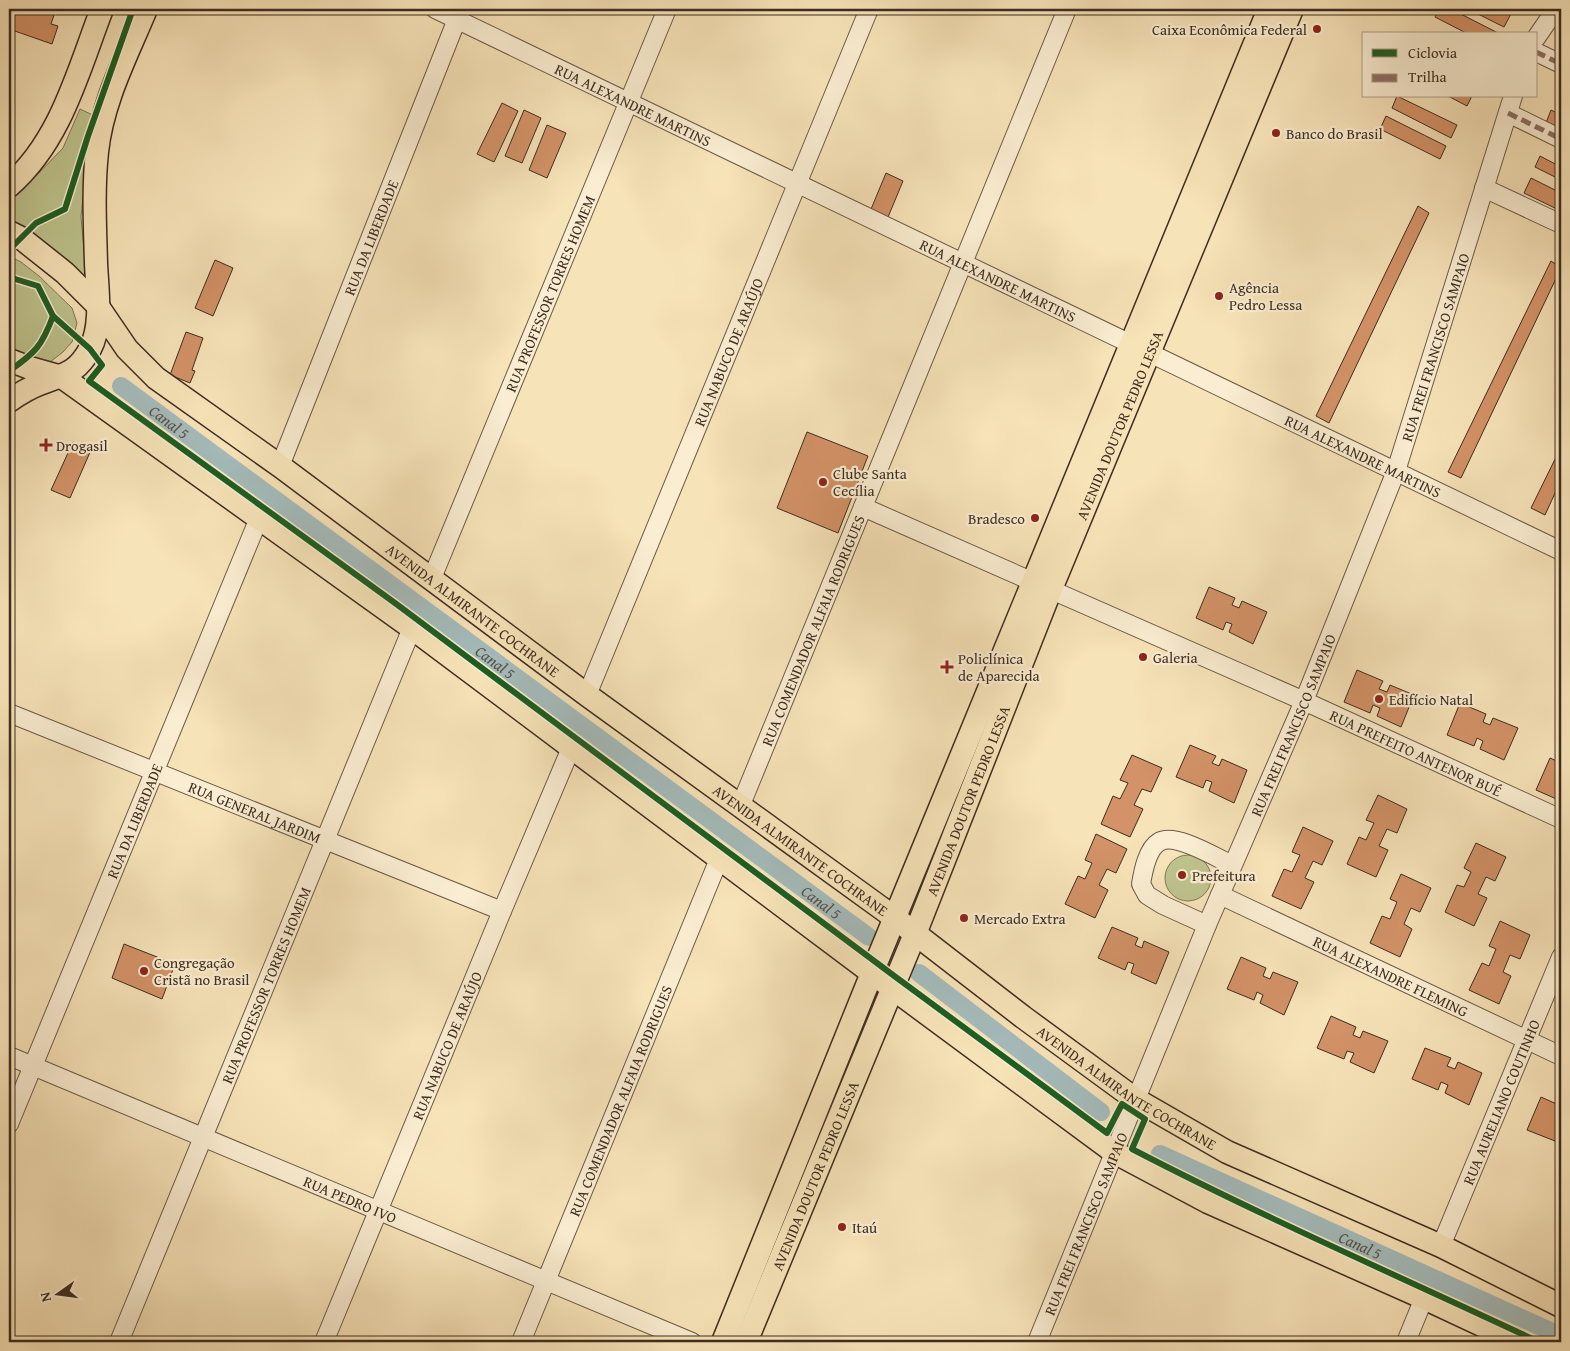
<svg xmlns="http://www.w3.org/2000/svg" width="1570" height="1351" font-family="'Gentium Book Plus',serif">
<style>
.green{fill:#bec38d;stroke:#7e7856}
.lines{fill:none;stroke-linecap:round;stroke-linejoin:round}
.canal{stroke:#a4bbbb;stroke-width:18}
.building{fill:#d39267;stroke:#3d2d20}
.minor-casing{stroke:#6c5a46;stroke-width:20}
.major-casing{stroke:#3d2d20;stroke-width:25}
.minor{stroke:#faedd1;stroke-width:18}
.major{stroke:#f7e3b8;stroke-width:22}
.quiet{stroke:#8d6e63;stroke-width:5;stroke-dasharray:10 5;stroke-linecap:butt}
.cycleway-casing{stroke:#faedd1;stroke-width:9}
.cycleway{stroke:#1b5e20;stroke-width:6}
.poi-dot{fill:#8f2418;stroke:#faedd1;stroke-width:2}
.labels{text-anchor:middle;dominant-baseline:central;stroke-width:4.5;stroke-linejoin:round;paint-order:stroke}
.poi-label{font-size:15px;fill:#3d2d20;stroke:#faedd1;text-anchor:start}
.street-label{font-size:15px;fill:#3d2d20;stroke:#faedd1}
.water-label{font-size:16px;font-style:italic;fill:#575047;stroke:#faedd1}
</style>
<rect width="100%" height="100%" fill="#f7e3b8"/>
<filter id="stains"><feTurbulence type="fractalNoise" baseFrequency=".004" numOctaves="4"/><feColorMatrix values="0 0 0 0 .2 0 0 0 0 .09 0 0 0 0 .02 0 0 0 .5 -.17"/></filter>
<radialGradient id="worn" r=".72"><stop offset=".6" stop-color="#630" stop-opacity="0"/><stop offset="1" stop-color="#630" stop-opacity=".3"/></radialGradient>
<g class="green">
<polygon points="80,109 99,118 86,169 81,217 87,283 9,225 9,200 34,178 63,148"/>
<polygon points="9,256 21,262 39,276 72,308 77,323 72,342 63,352 50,362 9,353"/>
<circle cx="1188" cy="878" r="23"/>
</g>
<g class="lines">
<g class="canal">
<path id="s1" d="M121 386 869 937"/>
<polyline points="919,973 1101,1112"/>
<path id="s2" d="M1160 1154 1561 1336"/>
</g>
</g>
<g class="building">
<polygon points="9,9 56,9 51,24 58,26 52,44 9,29"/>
<polygon points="1439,9 1451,9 1500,34 1468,34 1435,17"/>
<polygon points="1468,9 1499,9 1511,14 1504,27"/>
<polygon points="1397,96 1457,125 1451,138 1392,108"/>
<polygon points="1448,96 1472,96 1467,106"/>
<polygon points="502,103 518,111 494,162 477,154"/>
<polygon points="524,110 541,118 522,163 505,156"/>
<polygon points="1551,110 1561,115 1561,130 1546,123"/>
<polygon points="1386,116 1446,146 1440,159 1380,129"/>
<polygon points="547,125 566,133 547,178 529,170"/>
<polygon points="1540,156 1561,167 1561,180 1535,167"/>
<polygon points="886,173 903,181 886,222 869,214"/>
<polygon points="1531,178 1561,193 1561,211 1524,193"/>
<polygon points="1418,206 1429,213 1329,423 1316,416"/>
<polygon points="215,260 233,268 213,316 195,308"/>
<polygon points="1551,261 1561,268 1461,478 1448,472"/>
<polygon points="186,332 203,338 192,370 195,371 190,383 170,375"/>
<polygon points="807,432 868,456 838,533 777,508"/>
<polygon points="73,442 91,450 70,498 51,490"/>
<polygon points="1561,447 1561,480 1545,515 1531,508"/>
<polygon points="1209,587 1235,598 1232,605 1239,608 1242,601 1267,612 1253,644 1229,632 1232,624 1226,622 1223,630 1196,618"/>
<polygon points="1357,670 1383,681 1379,689 1387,692 1390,685 1414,695 1401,727 1377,716 1380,708 1373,705 1370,713 1344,702"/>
<polygon points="1460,703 1486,714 1483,722 1490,725 1493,718 1518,728 1504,760 1480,749 1483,741 1477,738 1474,746 1447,735"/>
<polygon points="1190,745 1216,756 1212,763 1219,766 1222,759 1247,770 1234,803 1209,791 1212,782 1206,780 1203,788 1176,777"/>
<polygon points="1132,755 1162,768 1151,792 1142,789 1134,805 1143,809 1130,837 1101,824 1113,796 1120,799 1128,783 1120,780"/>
<polygon points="1550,758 1561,763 1561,801 1536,790"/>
<polygon points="1378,795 1407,809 1397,833 1387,829 1379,846 1388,850 1376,877 1347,864 1359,837 1366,840 1374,823 1366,820"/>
<polygon points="1303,827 1333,841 1322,865 1313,861 1305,878 1314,882 1301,909 1272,896 1284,869 1292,872 1300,855 1292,852"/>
<polygon points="1096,834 1127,849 1116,873 1107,869 1099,885 1108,890 1095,918 1065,904 1078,876 1085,879 1092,863 1085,860"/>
<polygon points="1476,843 1506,857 1495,881 1486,877 1478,894 1487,898 1474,926 1445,912 1457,885 1464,887 1471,872 1464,868"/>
<polygon points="1401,874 1431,888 1420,912 1411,908 1404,924 1412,929 1400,957 1370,943 1382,916 1390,919 1397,902 1390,899"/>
<polygon points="1500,921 1530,935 1520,959 1510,955 1503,972 1511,976 1499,1004 1469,990 1482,963 1489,966 1496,949 1489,946"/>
<polygon points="1112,927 1138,938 1135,945 1142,948 1144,941 1169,952 1156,984 1131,973 1134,964 1128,962 1125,970 1098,958"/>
<polygon points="124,944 175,964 162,999 112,978"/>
<polygon points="1241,957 1266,968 1263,976 1270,979 1273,972 1298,982 1284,1015 1260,1003 1263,995 1257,992 1254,1000 1227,989"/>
<polygon points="1331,1016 1356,1027 1353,1035 1360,1038 1363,1031 1388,1041 1374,1073 1350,1062 1354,1053 1347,1051 1344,1059 1317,1048"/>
<polygon points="1425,1048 1451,1058 1447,1066 1455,1069 1458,1062 1482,1073 1469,1105 1445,1093 1448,1085 1441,1082 1438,1090 1412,1079"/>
<polygon points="1541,1097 1561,1106 1561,1134 1558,1133 1555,1141 1527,1130"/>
</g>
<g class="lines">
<g class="minor-casing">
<g id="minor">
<path id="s3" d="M435 9 1561 551"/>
<polyline points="1536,38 1556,9"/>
<polyline points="1536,52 1561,64"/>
<polyline points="1508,113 1561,139"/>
<polyline points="1484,188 1561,224"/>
<path id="s4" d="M280 466 461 9"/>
<path id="s5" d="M863 507 1304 701 1561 819"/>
<path id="s6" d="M432 578 667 9"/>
<path id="s7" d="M587 695 869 9"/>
<path id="s8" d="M9 713 502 911"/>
<path id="s9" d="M740 807 1067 9"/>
<path id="s10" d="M1220 895 1561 1056"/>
<path d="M1207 925 1163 905 1147 895 1141 884C1143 872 1147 849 1159 842 1175 832 1217 858 1232 865"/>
<path id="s11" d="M9 1056 692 1342"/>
<path id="s12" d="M9 1124 259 518"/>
<path id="s13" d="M1441 1246 1561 957"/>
<path id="s14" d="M119 1342 412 628"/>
<path id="s15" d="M324 1342 502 911 571 748"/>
<path id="s16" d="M521 1342 719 859"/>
<path id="s17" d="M1037 1342 1207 925 1304 701 1396 471 1513 96"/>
<polyline points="1406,1342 1424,1298"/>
</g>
</g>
<g class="major-casing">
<g id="major">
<path d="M9 186C61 141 78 71 102 9"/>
<path id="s18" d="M9 232 21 238 65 273 97 305 127 349 156 378 280 466 587 695 895 918 1023 1017 1135 1099 1227 1152 1441 1246 1561 1306"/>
<polyline points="9,360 30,368 62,377 412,628 872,973 1114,1152 1208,1202 1424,1298 1518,1342"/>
<path d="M9 401C19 394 31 387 42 383 65 374 77 373 90 349 103 325 97 289 96 263 95 226 93 189 97 152 102 102 127 55 146 9"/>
<polyline points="723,1342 872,973 1269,9"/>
<path id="s19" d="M746 1342 915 934 1051 589 1292 9"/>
</g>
</g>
<use href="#minor" class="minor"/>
<use href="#major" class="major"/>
<g class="quiet">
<polyline points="1536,52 1561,64"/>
<polyline points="1508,113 1561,139"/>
</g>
<g class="cycleway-casing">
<g id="cycleway">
<polyline points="9,250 36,223 65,209 88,136 133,9"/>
<path d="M9 275 15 279 38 286 53 316C42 346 35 353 9 371"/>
<path d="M53 316 90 349 102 365 89 381 395 603 897 978 1107 1133 1122 1104 1145 1119 1132 1149C1265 1218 1403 1278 1539 1342"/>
</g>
</g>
<use href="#cycleway" class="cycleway"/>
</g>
<g class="poi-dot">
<circle cx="1317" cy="29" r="5"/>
<circle cx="1276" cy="133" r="5"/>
<circle cx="1219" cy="296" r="5"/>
<path d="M43.5 437.5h5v5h5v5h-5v5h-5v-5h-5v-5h5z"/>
<circle cx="823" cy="482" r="5"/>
<circle cx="1035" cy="518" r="5"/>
<circle cx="1143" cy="657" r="5"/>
<path d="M944.5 659.5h5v5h5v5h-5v5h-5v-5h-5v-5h5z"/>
<circle cx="1379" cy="699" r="5"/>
<circle cx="1182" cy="875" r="5"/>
<circle cx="964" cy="918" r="5"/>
<circle cx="144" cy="971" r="5"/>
<circle cx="842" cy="1227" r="5"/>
</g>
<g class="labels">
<g class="poi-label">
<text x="1307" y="29" text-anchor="end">Caixa Econômica Federal</text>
<text x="1286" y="133">Banco do Brasil</text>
<text x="1229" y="287">Agência<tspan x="1229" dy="17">Pedro Lessa</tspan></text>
<text x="56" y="445">Drogasil</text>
<text x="833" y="473">Clube Santa<tspan x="833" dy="17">Cecília</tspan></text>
<text x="1025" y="518" text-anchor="end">Bradesco</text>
<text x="1153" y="657">Galeria</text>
<text x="958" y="658">Policlínica<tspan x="958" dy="17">de Aparecida</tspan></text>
<text x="1389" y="699">Edifício Natal</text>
<text x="1192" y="875">Prefeitura</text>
<text x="974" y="918">Mercado Extra</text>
<text x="154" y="962">Congregação<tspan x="154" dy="17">Cristã no Brasil</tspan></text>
<text x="852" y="1227">Itaú</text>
</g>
<g class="street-label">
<text stroke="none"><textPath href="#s3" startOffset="220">RUA ALEXANDRE MARTINS</textPath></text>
<text stroke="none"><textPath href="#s4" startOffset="246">RUA DA LIBERDADE</textPath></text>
<text stroke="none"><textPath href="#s3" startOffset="625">RUA ALEXANDRE MARTINS</textPath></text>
<text stroke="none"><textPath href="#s6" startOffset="308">RUA PROFESSOR TORRES HOMEM</textPath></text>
<text stroke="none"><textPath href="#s17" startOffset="1072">RUA FREI FRANCISCO SAMPAIO</textPath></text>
<text stroke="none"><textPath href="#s7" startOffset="371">RUA NABUCO DE ARAÚJO</textPath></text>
<text stroke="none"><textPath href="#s19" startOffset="990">AVENIDA DOUTOR PEDRO LESSA</textPath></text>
<text stroke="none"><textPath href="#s3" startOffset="1030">RUA ALEXANDRE MARTINS</textPath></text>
<text stroke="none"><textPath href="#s18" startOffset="602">AVENIDA ALMIRANTE COCHRANE</textPath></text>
<text stroke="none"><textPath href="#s9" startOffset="191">RUA COMENDADOR ALFAIA RODRIGUES</textPath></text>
<text stroke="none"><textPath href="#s17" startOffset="668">RUA FREI FRANCISCO SAMPAIO</textPath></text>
<text stroke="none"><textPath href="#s5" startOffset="605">RUA PREFEITO ANTENOR BUÉ</textPath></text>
<text stroke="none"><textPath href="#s19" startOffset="585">AVENIDA DOUTOR PEDRO LESSA</textPath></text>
<text stroke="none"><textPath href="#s8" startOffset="265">RUA GENERAL JARDIM</textPath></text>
<text stroke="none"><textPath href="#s12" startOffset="328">RUA DA LIBERDADE</textPath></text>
<text stroke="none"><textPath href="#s18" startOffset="1008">AVENIDA ALMIRANTE COCHRANE</textPath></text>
<text stroke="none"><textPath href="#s10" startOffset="189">RUA ALEXANDRE FLEMING</textPath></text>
<text stroke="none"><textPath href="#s14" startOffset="386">RUA PROFESSOR TORRES HOMEM</textPath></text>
<text stroke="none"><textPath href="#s15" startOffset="321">RUA NABUCO DE ARAÚJO</textPath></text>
<text stroke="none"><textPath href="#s18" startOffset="1412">AVENIDA ALMIRANTE COCHRANE</textPath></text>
<text stroke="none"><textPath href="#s16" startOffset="261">RUA COMENDADOR ALFAIA RODRIGUES</textPath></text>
<text stroke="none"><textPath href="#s13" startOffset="156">RUA AURELIANO COUTINHO</textPath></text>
<text stroke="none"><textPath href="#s19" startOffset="180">AVENIDA DOUTOR PEDRO LESSA</textPath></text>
<text stroke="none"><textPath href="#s11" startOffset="370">RUA PEDRO IVO</textPath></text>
<text stroke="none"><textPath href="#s17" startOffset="128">RUA FREI FRANCISCO SAMPAIO</textPath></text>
</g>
<g class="water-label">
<text stroke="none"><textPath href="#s1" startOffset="60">Canal 5</textPath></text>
<text stroke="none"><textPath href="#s1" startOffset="465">Canal 5</textPath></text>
<text stroke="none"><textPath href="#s1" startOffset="870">Canal 5</textPath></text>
<text stroke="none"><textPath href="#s2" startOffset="220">Canal 5</textPath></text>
</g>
</g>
<rect width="1570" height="1351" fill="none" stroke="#f7e3b8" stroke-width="30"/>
<rect x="10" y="10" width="1550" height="1331" fill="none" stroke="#3d2d20" stroke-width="2.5"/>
<rect x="15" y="15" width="1540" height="1321" fill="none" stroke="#3d2d20"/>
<rect x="1362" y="32" width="175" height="65" fill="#faedd1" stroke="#aea08a"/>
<rect x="1372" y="49" width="25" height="8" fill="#1b5e20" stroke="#aea08a"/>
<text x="1408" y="58" font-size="15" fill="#3d2d20">Ciclovia</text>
<rect x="1372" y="74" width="25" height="8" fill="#8d6e63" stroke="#aea08a"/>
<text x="1408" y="82" font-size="15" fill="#3d2d20">Trilha</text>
<g transform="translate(58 1294) rotate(256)" stroke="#faedd1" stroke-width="4" paint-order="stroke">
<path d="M0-4L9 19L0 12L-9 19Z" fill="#3d2d20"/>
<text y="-8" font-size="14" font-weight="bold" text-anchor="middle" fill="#3d2d20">N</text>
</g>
<rect width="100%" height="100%" filter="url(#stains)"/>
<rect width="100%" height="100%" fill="url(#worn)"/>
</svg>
